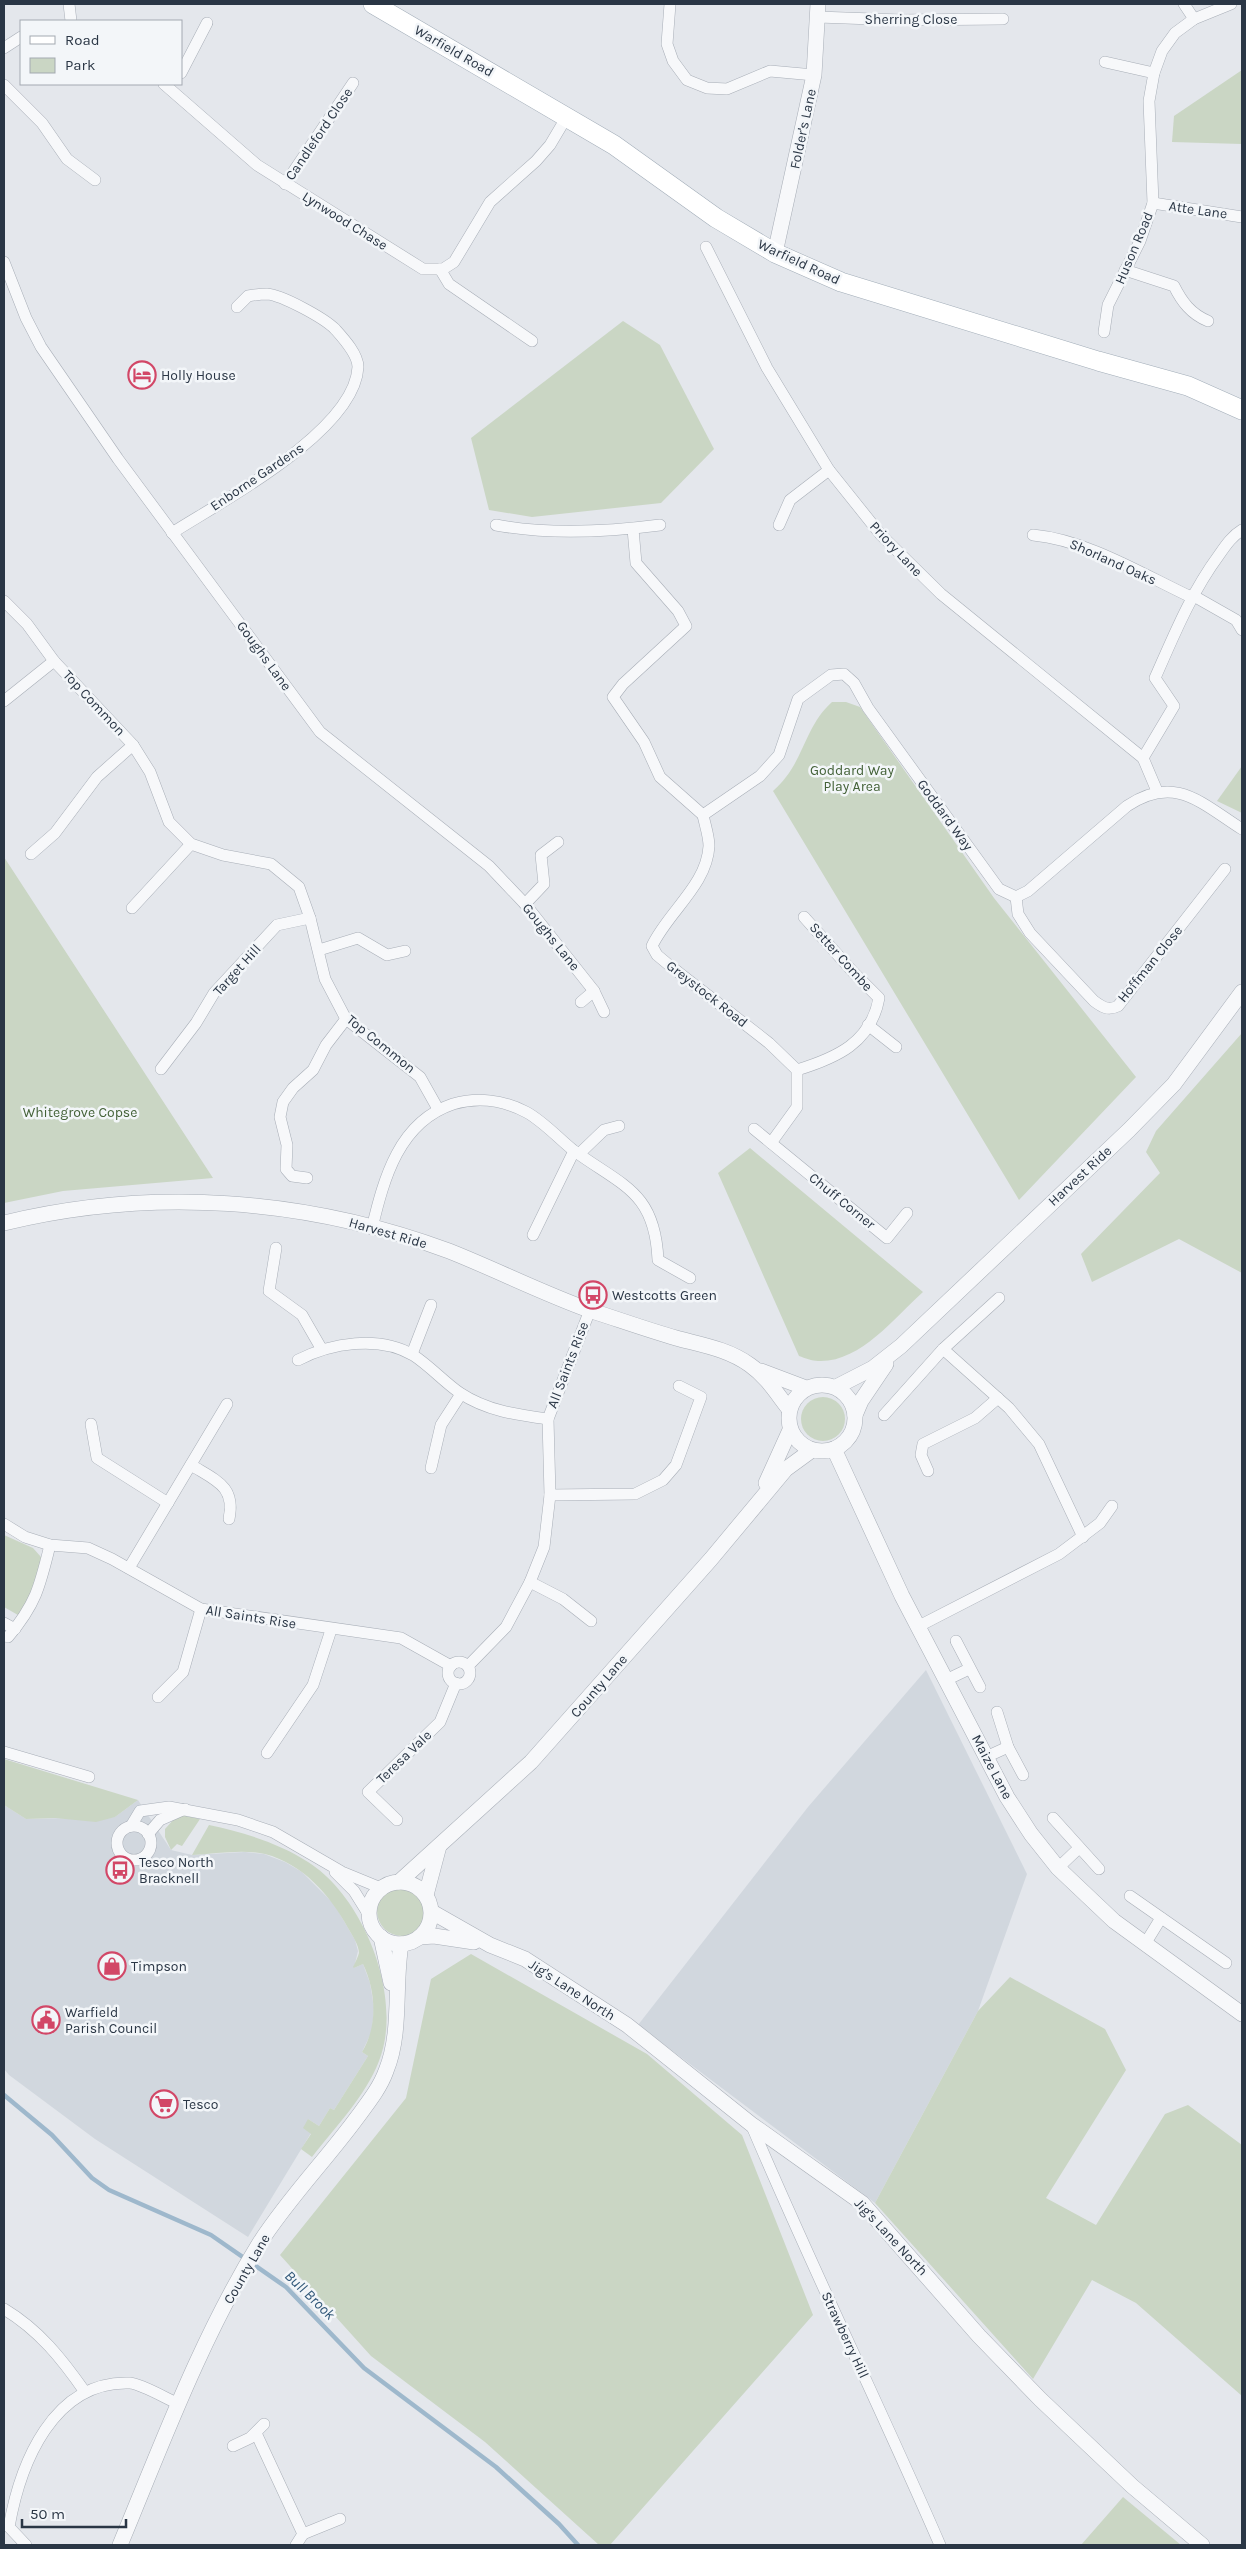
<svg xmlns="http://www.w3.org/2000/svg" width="1246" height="2549" font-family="Karla,sans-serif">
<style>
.built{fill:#d1d7de}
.green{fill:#cad6c4}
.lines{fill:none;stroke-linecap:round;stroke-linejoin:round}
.stream{stroke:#9eb8cc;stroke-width:4.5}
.minor-casing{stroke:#a8aeb7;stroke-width:12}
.tertiary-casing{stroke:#a8aeb7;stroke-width:16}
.primary-casing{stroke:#a2adb8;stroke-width:20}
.minor{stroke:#f7f8fa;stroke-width:11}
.tertiary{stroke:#f7f8fa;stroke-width:15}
.primary{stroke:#fff;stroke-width:19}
.labels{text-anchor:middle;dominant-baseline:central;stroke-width:5;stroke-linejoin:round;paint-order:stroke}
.street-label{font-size:14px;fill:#2a3645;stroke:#f3f6f9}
.poi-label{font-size:14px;fill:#2a3645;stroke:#f3f6f9;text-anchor:start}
.park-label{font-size:14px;fill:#436137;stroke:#f3f6f9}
.water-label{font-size:15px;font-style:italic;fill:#33597a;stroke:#f3f6f9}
</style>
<rect width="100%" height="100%" fill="#e4e7ec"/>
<g class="built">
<polygon points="926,1670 1027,1874 978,2011 875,2203 638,2025 808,1807"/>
<polygon points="138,1800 171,1850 192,1855 245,1852 264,1854 285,1862 302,1872 334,1904 355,1940 358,1951 354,1968 363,1964 370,1983 374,2008 372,2031 362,2052 368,2056 334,2110 330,2108 319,2126 308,2119 311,2133 248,2237 95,2139 9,2075 4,2069 4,1805 26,1819 115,1817"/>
</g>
<g class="green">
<polygon points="1242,70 1242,144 1172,142 1174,116"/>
<polygon points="623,321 660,345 714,449 661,503 532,517 489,510 471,438"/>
<path d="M832 702H846L860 707 994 898 1136 1077 1019 1200 773 791C805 763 803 728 832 702Z"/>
<polygon points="1242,766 1242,813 1217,801"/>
<polygon points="4,857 213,1178 63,1191 4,1203"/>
<polygon points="1242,1033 1242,1273 1179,1239 1092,1282 1081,1254 1160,1173 1146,1152 1156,1131"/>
<path d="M750 1148 923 1292C894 1318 860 1363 818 1361 812 1361 805 1358 799 1356L718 1173Z"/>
<circle cx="823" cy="1419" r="22"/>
<polygon points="4,1535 33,1548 41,1557 34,1590 18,1615 4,1607"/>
<polygon points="4,1759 138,1800 115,1817 96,1822 55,1818 26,1819 4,1805"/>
<polygon points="182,1815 200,1819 182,1846 177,1844 171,1850 165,1837 165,1829 175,1818"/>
<path d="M209 1825C242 1832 279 1843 308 1862 364 1897 404 1998 379 2061 365 2097 336 2126 312 2157L301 2149 311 2134 303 2128 308 2119 319 2126 330 2108 334 2110 368 2056 362 2052C378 2026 376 1991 363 1964L354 1968 353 1967C355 1963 358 1957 359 1953 359 1945 352 1935 348 1928 330 1895 303 1864 265 1854 242 1849 215 1854 192 1855Z"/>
<circle cx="402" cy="1911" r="25"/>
<polygon points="471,1954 647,2054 742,2135 813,2315 610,2545 599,2545 485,2442 371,2356 280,2255 406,2098 431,1979"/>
<polygon points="1010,1977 1105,2029 1126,2070 1046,2198 1096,2225 1165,2114 1188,2105 1242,2145 1242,2396 1136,2303 1092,2280 1033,2379 875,2203 978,2011"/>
<polygon points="1123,2497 1181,2545 1081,2545"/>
</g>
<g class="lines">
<polyline class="stream" points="4,2095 52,2135 92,2178 109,2190 211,2235 286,2287 364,2368 496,2467 559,2524 578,2545"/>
<g class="minor-casing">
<g id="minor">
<polyline points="69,4 71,21"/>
<polyline points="670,4 667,44 673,61 687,80 707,88 727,89 770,71 814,75"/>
<polyline points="1184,4 1194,19"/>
<polyline points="818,17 900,20 1003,19"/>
<polyline points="4,48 21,37"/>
<polyline points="1105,62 1154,73"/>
<polyline points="181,73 207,23"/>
<polyline points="164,84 257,165 423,269 443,269 454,262 490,202 536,161 550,145 566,118"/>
<polyline points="4,85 42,123 67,159 95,180"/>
<polyline points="285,184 353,83"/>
<polyline points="1153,203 1242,217"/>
<polyline points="706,247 767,368 829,470 881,535 941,594 1143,758 1157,791"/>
<polyline points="4,262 26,318 41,347 118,459 320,732 489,866 525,904 594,991 604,1012"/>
<polyline points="440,269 449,284 532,341"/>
<path d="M1125 270 1174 286C1182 302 1191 314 1208 321"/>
<polyline points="1104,332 1108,305 1140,241 1153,203 1149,101 1154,73 1162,51 1175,33 1194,19 1231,4"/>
<path d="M496 525C549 535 606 532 660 525"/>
<polyline points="779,525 790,500 829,470"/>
<polyline points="633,529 636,563 678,611 686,626 623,684 613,697 644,742 660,777 703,815"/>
<path d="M172 533C222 501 355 431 358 367 358 354 343 338 335 329 324 318 282 295 267 294 261 294 254 295 248 296L237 307"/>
<path d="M1033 535C1087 540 1142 574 1191 597"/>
<polyline points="1192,595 1236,620 1242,630"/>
<polyline points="4,601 27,624 54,661 133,745 150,772 169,822 191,844 223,855 271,864 299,887 310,918 325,979 346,1019 420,1077 438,1109"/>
<polyline points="4,701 54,661"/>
<path d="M1143 758 1174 706 1155 678C1174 635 1191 593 1219 555 1226 545 1232 536 1242 530"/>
<polyline points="703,815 760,776 779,755 798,699 831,675 844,674 854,683 868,708 999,889 1016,897"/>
<path d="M703 815C705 825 709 836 709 846 707 885 668 912 652 946L657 955 669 965 769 1043 797 1070V1107L771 1143"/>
<polyline points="31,854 55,833 97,777 133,745"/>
<path d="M1016 897 1018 914 1030 933 1094 1001C1102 1007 1108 1011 1118 1006L1225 869"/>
<path d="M1016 897 1028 891 1127 806C1175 774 1201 803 1242 829"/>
<polyline points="525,904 544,884 541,855 558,842"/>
<polyline points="132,908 191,844"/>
<polyline points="319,950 358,938 387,955 405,951"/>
<polyline points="581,1002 594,991"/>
<polyline points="868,1025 896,1047"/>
<polyline points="161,1069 196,1023 214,993 277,925 310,918"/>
<path d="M797 1070C836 1058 871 1043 879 998L853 972 804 917"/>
<polyline points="754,1129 887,1238 907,1213"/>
<polyline points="579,1154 604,1130 619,1126"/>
<polyline points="307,1178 292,1176 286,1169 287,1145 280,1117 283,1102 293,1088 313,1070 326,1045 346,1019"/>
<path d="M372 1228C384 1178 399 1122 453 1104 477 1097 503 1100 526 1112 543 1121 558 1138 573 1150 622 1186 655 1191 658 1260L690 1278"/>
<polyline points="533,1235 574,1151"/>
<polyline points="276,1248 269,1291 302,1315 321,1348"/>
<polyline points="943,1349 1009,1408 1039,1444 1083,1537"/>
<polyline points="412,1354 431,1305"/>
<path d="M298 1360C331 1343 379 1335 413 1355 430 1366 444 1382 460 1393 487 1411 518 1415 548 1419"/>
<polyline points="884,1415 943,1349 999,1298"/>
<polyline points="91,1424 97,1458 168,1503"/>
<path d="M191 1465C215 1480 236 1486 229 1519"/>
<polyline points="431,1468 441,1425 461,1394"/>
<polyline points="928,1471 921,1455 923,1444 975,1418 998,1398"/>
<polyline points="550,1495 635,1494 663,1480 676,1465 701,1397 679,1386"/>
<polyline points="4,1524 25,1537 50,1545 88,1548 112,1559 201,1609 401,1638 451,1666"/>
<polyline points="129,1568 227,1404"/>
<polyline points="530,1582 563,1599 591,1621"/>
<polyline points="4,1623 15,1629"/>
<polyline points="919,1626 1059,1554 1100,1523 1112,1506"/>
<path d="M8 1637C36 1604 40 1586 50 1545"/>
<polyline points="956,1641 980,1687"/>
<circle cx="459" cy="1673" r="11"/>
<polyline points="468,1666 506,1627 530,1582 544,1547 550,1495 548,1419 590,1310"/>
<polyline points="946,1680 969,1669"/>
<polyline points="158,1697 183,1672 201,1609"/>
<polyline points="997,1712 1008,1747 1023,1775"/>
<polyline points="4,1752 89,1777"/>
<polyline points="267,1753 313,1685 331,1630"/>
<polyline points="986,1757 1008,1747"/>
<polyline points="1053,1818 1099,1869"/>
<polyline points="397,1820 368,1792 440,1722 456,1683"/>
<circle cx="134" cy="1843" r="17"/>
<polyline points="131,1826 140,1811 169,1807 238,1820 273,1832 342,1872 381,1888"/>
<polyline points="148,1834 160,1820 185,1809"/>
<polyline points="1058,1868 1079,1848"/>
<polyline points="335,1872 354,1891 369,1915"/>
<polyline points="1130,1896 1226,1963"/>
<polyline points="1145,1944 1161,1918"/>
<path d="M751 2124C811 2266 879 2404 940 2545"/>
<path d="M4 2309C39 2330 62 2359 85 2392"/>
<polyline points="256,2433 303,2534 296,2545"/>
<polyline points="233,2446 250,2438 264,2424"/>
<polyline points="303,2534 340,2519"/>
<path d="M26 2545 9 2527C20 2464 53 2380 130 2383 142 2384 167 2399 179 2404"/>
</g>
</g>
<g class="tertiary-casing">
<g id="tertiary">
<polyline points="775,253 814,75 818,4"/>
<path d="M4 1223C152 1187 306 1198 449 1251 497 1270 544 1294 592 1311 620 1320 648 1330 676 1338 702 1345 728 1349 750 1365 767 1377 777 1394 789 1409"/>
<polyline points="761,1371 806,1388"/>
<circle cx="822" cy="1418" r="33"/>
<polyline points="836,1387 873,1368 901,1346 1129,1130 1174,1084 1242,992"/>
<polyline points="855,1415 861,1401 886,1364"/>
<polyline points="834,1449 902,1596 1007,1797 1031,1834 1058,1868 1114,1921 1242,2014"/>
<polyline points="766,1483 790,1430"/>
<polyline points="399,1882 531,1762 711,1559 786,1469 812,1450"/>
<circle cx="400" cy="1913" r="31"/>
<polyline points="426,1895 439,1846"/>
<polyline points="432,1912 490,1945 525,1959 627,2025 751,2124 862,2203 979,2336 1040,2399 1132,2486 1202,2545"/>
<polyline points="381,1937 391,1983"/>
<polyline points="420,1937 434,1936 474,1942"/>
<path d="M120 2545C162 2444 201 2338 259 2244 287 2200 325 2161 356 2119 367 2104 380 2088 386 2071 402 2032 394 1986 401 1944"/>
</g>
</g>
<g class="primary-casing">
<polyline id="primary" points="373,4 614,145 716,218 775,253 841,282 1098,361 1188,386 1242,410"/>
</g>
<use href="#minor" class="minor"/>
<use href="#tertiary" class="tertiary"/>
<use href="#primary" class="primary"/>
</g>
<defs>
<g id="hotel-ring" transform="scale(1.4375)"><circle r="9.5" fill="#f3f6f9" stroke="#d24767" stroke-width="1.5"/><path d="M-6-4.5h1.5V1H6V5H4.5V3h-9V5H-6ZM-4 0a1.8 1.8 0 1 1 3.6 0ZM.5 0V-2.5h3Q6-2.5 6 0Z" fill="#d24767"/></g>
<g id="bus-ring" transform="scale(1.4375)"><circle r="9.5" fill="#f3f6f9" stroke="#d24767" stroke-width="1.5"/><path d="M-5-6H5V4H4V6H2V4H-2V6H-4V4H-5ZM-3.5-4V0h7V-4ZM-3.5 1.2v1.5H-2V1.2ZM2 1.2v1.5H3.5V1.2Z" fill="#d24767"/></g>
<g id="shop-ring" transform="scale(1.4375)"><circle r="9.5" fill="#f3f6f9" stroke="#d24767" stroke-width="1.5"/><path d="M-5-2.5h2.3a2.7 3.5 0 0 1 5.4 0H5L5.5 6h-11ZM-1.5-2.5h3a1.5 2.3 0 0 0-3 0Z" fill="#d24767"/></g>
<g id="civic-ring" transform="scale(1.4375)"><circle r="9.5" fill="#f3f6f9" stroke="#d24767" stroke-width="1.5"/><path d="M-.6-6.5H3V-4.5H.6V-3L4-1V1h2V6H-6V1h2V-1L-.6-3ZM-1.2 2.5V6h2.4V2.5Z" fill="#d24767"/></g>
<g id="supermarket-ring" transform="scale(1.4375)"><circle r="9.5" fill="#f3f6f9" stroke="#d24767" stroke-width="1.5"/><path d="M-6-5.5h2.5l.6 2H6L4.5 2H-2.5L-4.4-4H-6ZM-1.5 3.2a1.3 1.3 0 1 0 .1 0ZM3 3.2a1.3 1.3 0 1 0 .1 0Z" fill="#d24767"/></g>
</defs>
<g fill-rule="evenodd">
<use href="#hotel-ring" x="142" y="375"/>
<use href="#bus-ring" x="593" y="1295"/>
<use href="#bus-ring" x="120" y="1870"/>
<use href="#shop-ring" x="112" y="1966"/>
<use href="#civic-ring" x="46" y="2020"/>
<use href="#supermarket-ring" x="164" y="2104"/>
</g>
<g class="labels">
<g class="street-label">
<text x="911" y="19">Sherring Close</text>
<text transform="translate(454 51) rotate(30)">Warfield Road</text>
<text transform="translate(803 129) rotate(-78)">Folder's Lane</text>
<text transform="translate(319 134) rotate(-56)">Candleford Close</text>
<text transform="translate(1198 210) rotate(8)">Atte Lane</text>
<text transform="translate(345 221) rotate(32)">Lynwood Chase</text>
<text transform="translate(1134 248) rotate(-67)">Huson Road</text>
<text transform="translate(799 262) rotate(25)">Warfield Road</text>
<text transform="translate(257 477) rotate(-34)">Enborne Gardens</text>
<text transform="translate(896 549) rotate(47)">Priory Lane</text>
<text transform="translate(1113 562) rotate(24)">Shorland Oaks</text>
<text transform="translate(264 656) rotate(54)">Goughs Lane</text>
<text transform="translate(94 703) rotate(47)">Top Common</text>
<text transform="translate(945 815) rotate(54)">Goddard Way</text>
<text transform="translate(551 937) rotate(51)">Goughs Lane</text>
<text transform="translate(841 957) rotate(48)">Setter Combe</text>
<text transform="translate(1150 964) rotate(-51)">Hoffman Close</text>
<text transform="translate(237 970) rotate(-48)">Target Hill</text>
<text transform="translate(707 994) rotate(38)">Greystock Road</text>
<text transform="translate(381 1044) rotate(39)">Top Common</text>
<text transform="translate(1080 1176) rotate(-43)">Harvest Ride</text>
<text transform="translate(842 1201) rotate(39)">Chuff Corner</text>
<text transform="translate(388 1233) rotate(16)">Harvest Ride</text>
<text transform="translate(568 1365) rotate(-69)">All Saints Rise</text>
<text transform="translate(251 1617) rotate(9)">All Saints Rise</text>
<text transform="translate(599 1686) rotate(-49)">County Lane</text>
<text transform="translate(404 1757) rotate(-44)">Teresa Vale</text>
<text transform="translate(992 1767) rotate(62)">Maize Lane</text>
<text transform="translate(572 1990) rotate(33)">Jig's Lane North</text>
<text transform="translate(891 2237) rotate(47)">Jig's Lane North</text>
<text transform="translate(247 2269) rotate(-60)">County Lane</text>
<text transform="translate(845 2335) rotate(65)">Strawberry Hill</text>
</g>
<g class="poi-label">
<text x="161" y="375">Holly House</text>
<text x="612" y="1295">Westcotts Green</text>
<text x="139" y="1862">Tesco North<tspan x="139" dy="16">Bracknell</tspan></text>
<text x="131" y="1966">Timpson</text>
<text x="65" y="2012">Warfield<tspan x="65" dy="16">Parish Council</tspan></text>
<text x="183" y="2104">Tesco</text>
</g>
<g class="park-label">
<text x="852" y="770">Goddard Way<tspan x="852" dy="16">Play Area</tspan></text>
<text x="80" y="1112">Whitegrove Copse</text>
</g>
<g class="water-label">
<text transform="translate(310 2295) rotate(44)">Bull Brook</text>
</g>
</g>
<rect width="1246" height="2549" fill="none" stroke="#2a3645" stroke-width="10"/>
<rect x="20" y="20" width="162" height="65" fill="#f3f6f9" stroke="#a3a9b1"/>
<rect x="30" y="36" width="25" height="8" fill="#ffffff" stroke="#a3a9b1"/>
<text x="65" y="45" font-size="15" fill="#2a3645">Road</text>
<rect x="30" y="58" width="25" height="15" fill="#cad6c4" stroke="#a3a9b1"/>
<text x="65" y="70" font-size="15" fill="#2a3645">Park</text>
<path d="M22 2519v8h104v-8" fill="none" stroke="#2a3645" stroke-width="2.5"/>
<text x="30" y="2519" font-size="15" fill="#2a3645" stroke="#f3f6f9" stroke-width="4" paint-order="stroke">50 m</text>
</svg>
